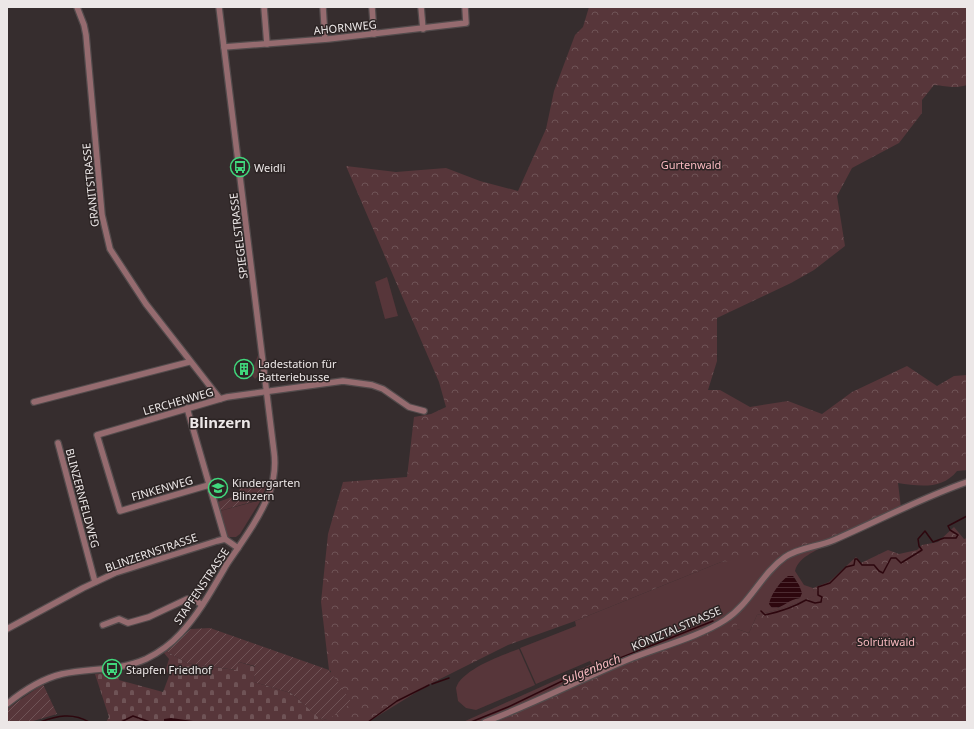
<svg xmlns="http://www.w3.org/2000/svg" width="974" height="729" font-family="'Noto Sans',sans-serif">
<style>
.green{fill:#57363a;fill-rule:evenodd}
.forest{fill:url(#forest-crowns)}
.cemetery{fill:url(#cemetery-stones)}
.garden{fill:url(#garden-furrows)}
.water{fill:url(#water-rules)}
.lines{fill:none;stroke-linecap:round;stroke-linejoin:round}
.stream{stroke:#2d070e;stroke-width:1.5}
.minor-casing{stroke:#534b4c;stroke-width:8}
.minor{stroke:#956b6f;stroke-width:5.5}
.labels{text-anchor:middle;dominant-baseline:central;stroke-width:3;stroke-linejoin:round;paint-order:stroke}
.street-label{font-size:11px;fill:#ece7e7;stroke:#2c2424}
.park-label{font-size:11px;fill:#f8b9bf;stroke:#2c2424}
.poi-label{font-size:11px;fill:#ece7e7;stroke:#2c2424;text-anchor:start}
.water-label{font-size:12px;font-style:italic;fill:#f8b9bf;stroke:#2c2424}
.district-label{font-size:15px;font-weight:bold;fill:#ece7e7;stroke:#2c2424}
</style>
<defs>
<pattern id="forest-crowns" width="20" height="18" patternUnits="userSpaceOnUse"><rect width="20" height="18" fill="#57363a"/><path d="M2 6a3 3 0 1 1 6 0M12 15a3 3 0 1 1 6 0" fill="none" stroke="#6f5356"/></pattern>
<pattern id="cemetery-stones" width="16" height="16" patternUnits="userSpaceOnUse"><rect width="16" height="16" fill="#57363a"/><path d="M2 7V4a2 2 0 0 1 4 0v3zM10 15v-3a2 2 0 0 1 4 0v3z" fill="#6f5356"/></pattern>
<pattern id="garden-furrows" width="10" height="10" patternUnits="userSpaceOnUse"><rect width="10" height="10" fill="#57363a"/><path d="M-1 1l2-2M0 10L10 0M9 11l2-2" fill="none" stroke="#6f5356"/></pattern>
<pattern id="water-rules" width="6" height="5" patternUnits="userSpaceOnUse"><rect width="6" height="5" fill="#2d070e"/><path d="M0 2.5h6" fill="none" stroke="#4c2b31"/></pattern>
</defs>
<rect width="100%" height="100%" fill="#362d2e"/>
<g class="green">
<polygon points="387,277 398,316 385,319 375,282"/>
<polygon points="258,355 259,375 255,379 251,374"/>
<polygon points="261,500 240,534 236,537 228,537 220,511"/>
<path d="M831 541C819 551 799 555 795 571L804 585 813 588 815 596 781 609 757 615 749 633 737 629V613L725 620 548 695 501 720 491 722H463L592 664 590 661 536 684 520 648 576 626 575 621 721 562ZM790 576H793L796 580 800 598 790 600 778 608 770 601 781 582Z"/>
<path d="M519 649 535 685 476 710 466 708 458 701 456 688C461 670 502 655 519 649Z"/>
</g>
<g class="forest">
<path d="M589 7H967V85C953 89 948 86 934 85L922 100V113L899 143 852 168 837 196 845 246 814 270 791 283 717 318V361L708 390H720L750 407 788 401 822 414 852 392 907 366 937 386 954 376 967 375V470L957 471C942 490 919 486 898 483L901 508 831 541 782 555 721 562 575 621 508 645 428 685 368 722H324L319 718 327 720 331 671 329 670 321 602 328 534 343 482 407 477 414 417 431 414 446 407 439 382 346 166 396 172 446 168 480 181 518 191 546 129 554 91 575 35 583 27Z"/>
<polygon points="954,527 964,539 967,538 967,722 491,722 501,720 548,695 715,626 737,612 737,629 749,633 757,615 781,609 814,596 813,588 829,582 856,557 861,563 888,550 899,554 917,550 922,545 938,542"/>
</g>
<polygon class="cemetery" points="166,651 187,663 235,670 239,662 256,667 254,682 291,693 324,722 106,722 109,717 95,674 120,671 119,680 163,692 169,676 166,669 169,659 164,653"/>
<g class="garden">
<polygon points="268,483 261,499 220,511 218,502 240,494 239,487"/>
<polygon points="210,628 329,670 352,703 327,720 319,718 291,693 254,682 255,666 239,662 236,670 187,663 166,651 191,629"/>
<polygon points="43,684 57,714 30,722 7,722 7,709"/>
</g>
<g class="water">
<path d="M788 576H793L799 585 802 593 800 598C789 599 782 609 772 608L769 604C771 594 780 582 788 576Z"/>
<polygon points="171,718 193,721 194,722 164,722 164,719"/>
</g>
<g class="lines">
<g class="stream">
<path d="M761 611 765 615C779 612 794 607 806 600L815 603 821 602 822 597 818 595V587L830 583 846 567 854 565 855 559H857L862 565H874L879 571 883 573 891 558H896L901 563 922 550 919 546 918 539 925 531 933 542 944 538H956L958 535 950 530 948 526 967 516"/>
<polyline points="432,684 449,678"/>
<path d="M40 722C57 716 72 712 89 722"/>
<polyline points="91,722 99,722"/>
<polyline points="121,722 133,716 150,722"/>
<polyline points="368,722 397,701 429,685"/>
<polyline points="471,722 508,707 583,671 605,664 713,621"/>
</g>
<g class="minor-casing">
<g id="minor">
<polyline points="77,7 84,25 86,35 102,215 110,249 146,304 220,399"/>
<polyline points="264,7 267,44"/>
<polyline points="323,7 325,39"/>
<polyline points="372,7 374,34"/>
<polyline points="421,7 423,29"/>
<polyline points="224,47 328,39 466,23 465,7"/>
<polyline points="34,402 189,362"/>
<polyline points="187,408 225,539"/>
<polyline points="58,443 95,582"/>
<polyline points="209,485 120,511 97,435 227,397 343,381 372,385 383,389 409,407 424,411"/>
<polyline points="103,625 119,619 128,623 149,617 187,599 195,600 202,605"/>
<polyline points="7,629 83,588 115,573 217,541 225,539 238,548"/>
<path d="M7 704C24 690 41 679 62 674 90 668 119 671 146 659 158 653 170 645 180 634 199 614 213 588 227 564 242 542 259 519 269 494 274 480 276 467 274 452L219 7"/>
<path d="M485 722C533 704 579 680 627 660 656 648 699 637 725 620 750 604 761 574 785 557 800 547 818 547 834 540 878 521 921 498 967 482"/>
</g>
</g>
<use href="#minor" class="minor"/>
</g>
<defs>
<g id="bus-ring" transform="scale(1)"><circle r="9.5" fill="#2c2424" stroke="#40d77c" stroke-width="1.5"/><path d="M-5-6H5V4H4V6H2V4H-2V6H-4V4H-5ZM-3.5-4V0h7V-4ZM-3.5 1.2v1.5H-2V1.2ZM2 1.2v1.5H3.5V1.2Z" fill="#40d77c"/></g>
<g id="building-ring" transform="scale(1)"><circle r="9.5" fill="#2c2424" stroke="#40d77c" stroke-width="1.5"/><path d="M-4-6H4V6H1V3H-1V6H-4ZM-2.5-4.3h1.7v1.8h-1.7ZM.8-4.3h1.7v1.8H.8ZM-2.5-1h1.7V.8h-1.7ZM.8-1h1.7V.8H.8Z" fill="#40d77c"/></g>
<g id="school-ring" transform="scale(1)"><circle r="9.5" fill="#2c2424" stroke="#40d77c" stroke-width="1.5"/><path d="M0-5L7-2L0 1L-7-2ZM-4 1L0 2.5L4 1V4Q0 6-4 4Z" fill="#40d77c"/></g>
</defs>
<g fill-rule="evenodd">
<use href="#bus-ring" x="240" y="167"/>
<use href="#building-ring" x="244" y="369"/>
<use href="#school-ring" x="218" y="488"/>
<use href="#bus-ring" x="112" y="669"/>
</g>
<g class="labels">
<g class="street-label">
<text transform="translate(345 27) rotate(-6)">AHORNWEG</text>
<text transform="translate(90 185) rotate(-96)">GRANITSTRASSE</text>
<text transform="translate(238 236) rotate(-97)">SPIEGELSTRASSE</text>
<text transform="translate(178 401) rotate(-16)">LERCHENWEG</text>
<text transform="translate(162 488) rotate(-16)">FINKENWEG</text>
<text transform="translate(83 498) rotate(75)">BLINZERNFELDWEG</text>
<text transform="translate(151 552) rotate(-19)">BLINZERNSTRASSE</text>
<text transform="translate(201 586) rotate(-56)">STAPFENSTRASSE</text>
<text transform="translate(676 628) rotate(-23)">KÖNIZTALSTRASSE</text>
</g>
<g class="park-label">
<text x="691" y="164">Gurtenwald</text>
<text x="886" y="641">Solrütiwald</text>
</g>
<g class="poi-label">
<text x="254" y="167">Weidli</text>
<text x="258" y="363">Ladestation für<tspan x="258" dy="13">Batteriebusse</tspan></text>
<text x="232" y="482">Kindergarten<tspan x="232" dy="13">Blinzern</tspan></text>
<text x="126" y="669">Stapfen Friedhof</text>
</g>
<g class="water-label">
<text transform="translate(591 669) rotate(-22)">Sulgenbach</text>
</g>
<g class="district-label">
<text x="220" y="422">Blinzern</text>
</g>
</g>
<rect width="974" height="729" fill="none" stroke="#ece7e7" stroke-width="16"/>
</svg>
